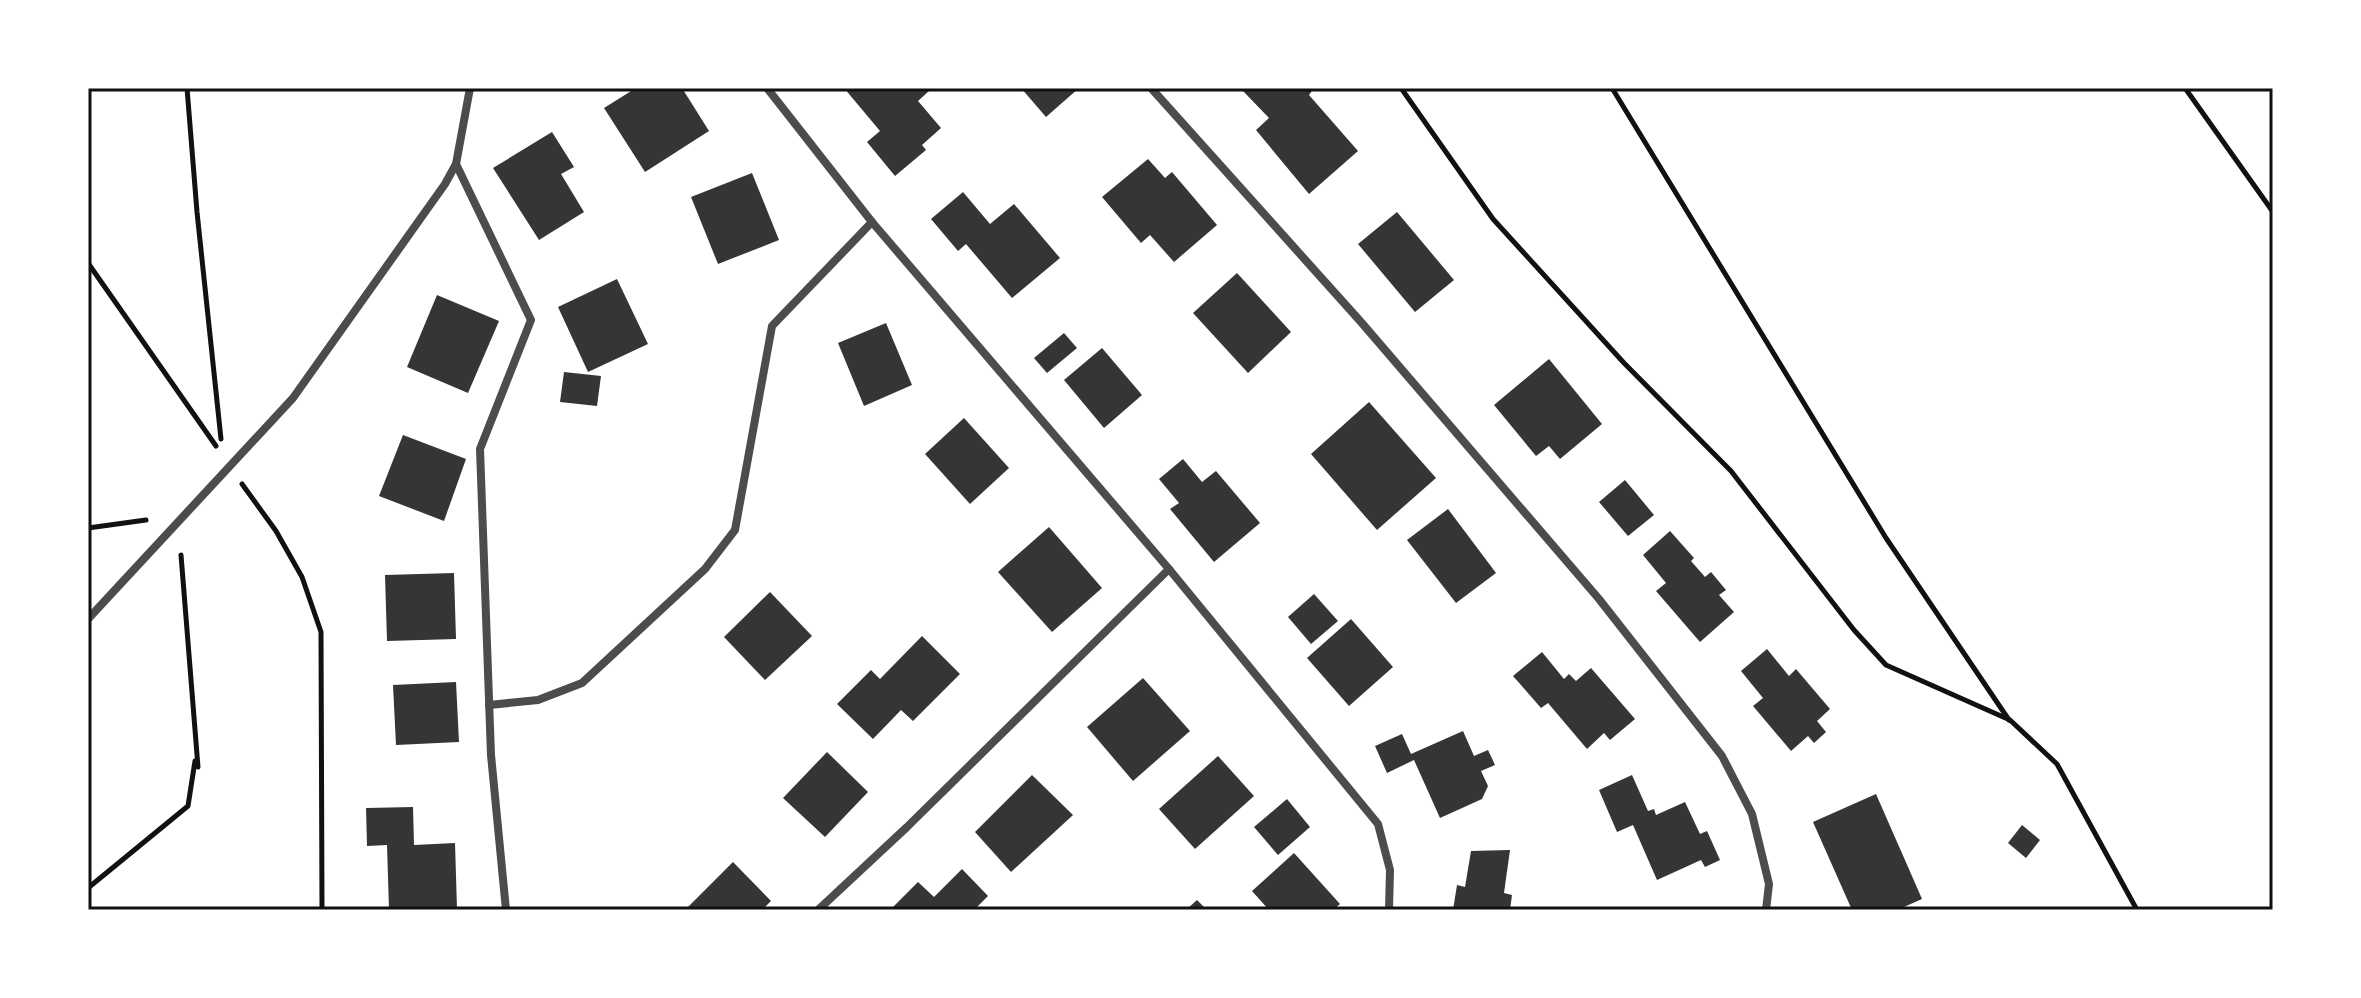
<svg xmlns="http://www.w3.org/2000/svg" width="2361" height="998" font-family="Spectral,serif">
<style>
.building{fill:#353535}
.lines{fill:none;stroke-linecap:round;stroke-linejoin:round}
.path{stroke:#111;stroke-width:5}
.minor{stroke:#4c4c4c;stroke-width:8}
.neatline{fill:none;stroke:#111;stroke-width:3}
</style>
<rect width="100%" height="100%" fill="#fff"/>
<g class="building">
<polygon points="636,88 682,88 709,131 645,172 604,108"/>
<polygon points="844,88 926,88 929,91 918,101 941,128 922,145 926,150 895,176 867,142 880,131"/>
<polygon points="1021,88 1079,88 1046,117"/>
<polygon points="1246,88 1314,88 1309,95 1358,151 1309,194 1256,130 1269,118 1243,91"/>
<polygon points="552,132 574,167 561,174 584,212 539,240 493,168"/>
<polygon points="1148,159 1165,178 1172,172 1217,225 1174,262 1150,235 1141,243 1102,197"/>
<polygon points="752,173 779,240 718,264 691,197"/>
<polygon points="963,192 990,224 1014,204 1060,258 1012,298 966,244 958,251 931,219"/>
<polygon points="1397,212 1454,280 1415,312 1358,244"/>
<polygon points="1237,273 1291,332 1248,373 1193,313"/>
<polygon points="617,279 648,344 588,372 558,307"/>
<polygon points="437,295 499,321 468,393 407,367"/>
<polygon points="886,323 912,385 864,406 838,343"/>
<polygon points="1064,333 1077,348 1047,373 1034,358"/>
<polygon points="1102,348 1142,395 1104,428 1064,380"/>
<polygon points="1549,359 1602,424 1560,459 1549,446 1536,456 1494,405"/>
<polygon points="564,372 601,376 597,406 560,402"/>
<polygon points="1369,402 1436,478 1377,530 1311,454"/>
<polygon points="964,418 1009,468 970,504 925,454"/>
<polygon points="403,435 466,459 444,521 379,496"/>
<polygon points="1183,459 1202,482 1216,471 1260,523 1214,562 1170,509 1179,503 1159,479"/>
<polygon points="1625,480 1654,515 1628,536 1599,502"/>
<polygon points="1448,509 1496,573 1456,603 1407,540"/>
<polygon points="1049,527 1102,588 1052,632 998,572"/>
<polygon points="1670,531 1694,558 1691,561 1705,577 1711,572 1726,590 1719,595 1734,612 1700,642 1656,591 1666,583 1643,555"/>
<polygon points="454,573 456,639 387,641 385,575"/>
<polygon points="770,592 812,636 765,680 724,637"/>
<polygon points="1314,594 1338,621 1311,644 1288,617"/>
<polygon points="1351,619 1393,667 1349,706 1307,658"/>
<polygon points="922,636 960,674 913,721 901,710 873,739 837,704 871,670 880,679"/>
<polygon points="1767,649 1789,676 1796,669 1830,709 1817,721 1826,732 1814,743 1808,736 1791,751 1753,706 1763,698 1741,671"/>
<polygon points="1542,652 1564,679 1569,674 1576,681 1591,668 1635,719 1610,740 1604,733 1587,749 1548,703 1541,708 1513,676"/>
<polygon points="1143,678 1190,731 1133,781 1087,727"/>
<polygon points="456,682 459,742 396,745 393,685"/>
<polygon points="1463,731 1474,756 1488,750 1495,765 1481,771 1488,786 1482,799 1440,818 1414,760 1387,773 1375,746 1402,734 1411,754"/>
<polygon points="827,752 868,792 825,837 783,798"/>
<polygon points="1218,756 1254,796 1195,849 1159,809"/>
<polygon points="1032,775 1073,815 1011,872 975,832"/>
<polygon points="1632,775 1648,811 1654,809 1656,815 1685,802 1700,834 1707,831 1720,860 1705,867 1701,860 1657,880 1633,825 1617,832 1599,790"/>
<polygon points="1876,794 1922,899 1897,910 1852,910 1813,822"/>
<polygon points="1287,799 1310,827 1278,855 1254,827"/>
<polygon points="413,807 414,845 455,843 457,909 389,910 387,845 367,846 366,808"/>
<polygon points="2022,825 2040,840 2026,858 2008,843"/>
<polygon points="1510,850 1504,893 1512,895 1510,910 1453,910 1457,885 1465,887 1471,851"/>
<polygon points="1294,853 1340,904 1333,910 1269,910 1252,891"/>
<polygon points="733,862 771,901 762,910 685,910"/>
<polygon points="962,869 988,896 974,910 890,910 918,882 934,897"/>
<polygon points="1197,900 1207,910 1186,910"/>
</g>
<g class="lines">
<g class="path">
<polyline points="187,88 197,212 221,439"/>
<polyline points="1401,88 1493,219 1624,363 1731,471 1854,630 1886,665 2010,720 2057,764 2137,910"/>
<polyline points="1612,88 1886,538 2009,720"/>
<polyline points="2185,88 2273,212"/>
<polyline points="88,263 216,446"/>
<polyline points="242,484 276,531 302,577 321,632 322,910"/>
<polyline points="88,528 146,520"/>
<polyline points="181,555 198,767"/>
<polyline points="88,888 188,806 195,761"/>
</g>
<g class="minor">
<polyline points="767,88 872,222 1169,569 1378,824 1390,870 1389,910"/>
<polyline points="1151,88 1361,322 1599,599 1722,756 1752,814 1769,884 1766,910"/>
<polyline points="456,164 531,320 480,449 491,755 506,910"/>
<polyline points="88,619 293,398 445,184 456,164 470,88"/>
<polyline points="489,705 538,700 582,683 705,569 735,530 772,326 872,222"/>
<polyline points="818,910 907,827 1169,569"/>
</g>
</g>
<rect width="2361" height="998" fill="none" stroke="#ffffff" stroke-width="180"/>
<rect x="90" y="90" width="2181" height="818" class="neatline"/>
</svg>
